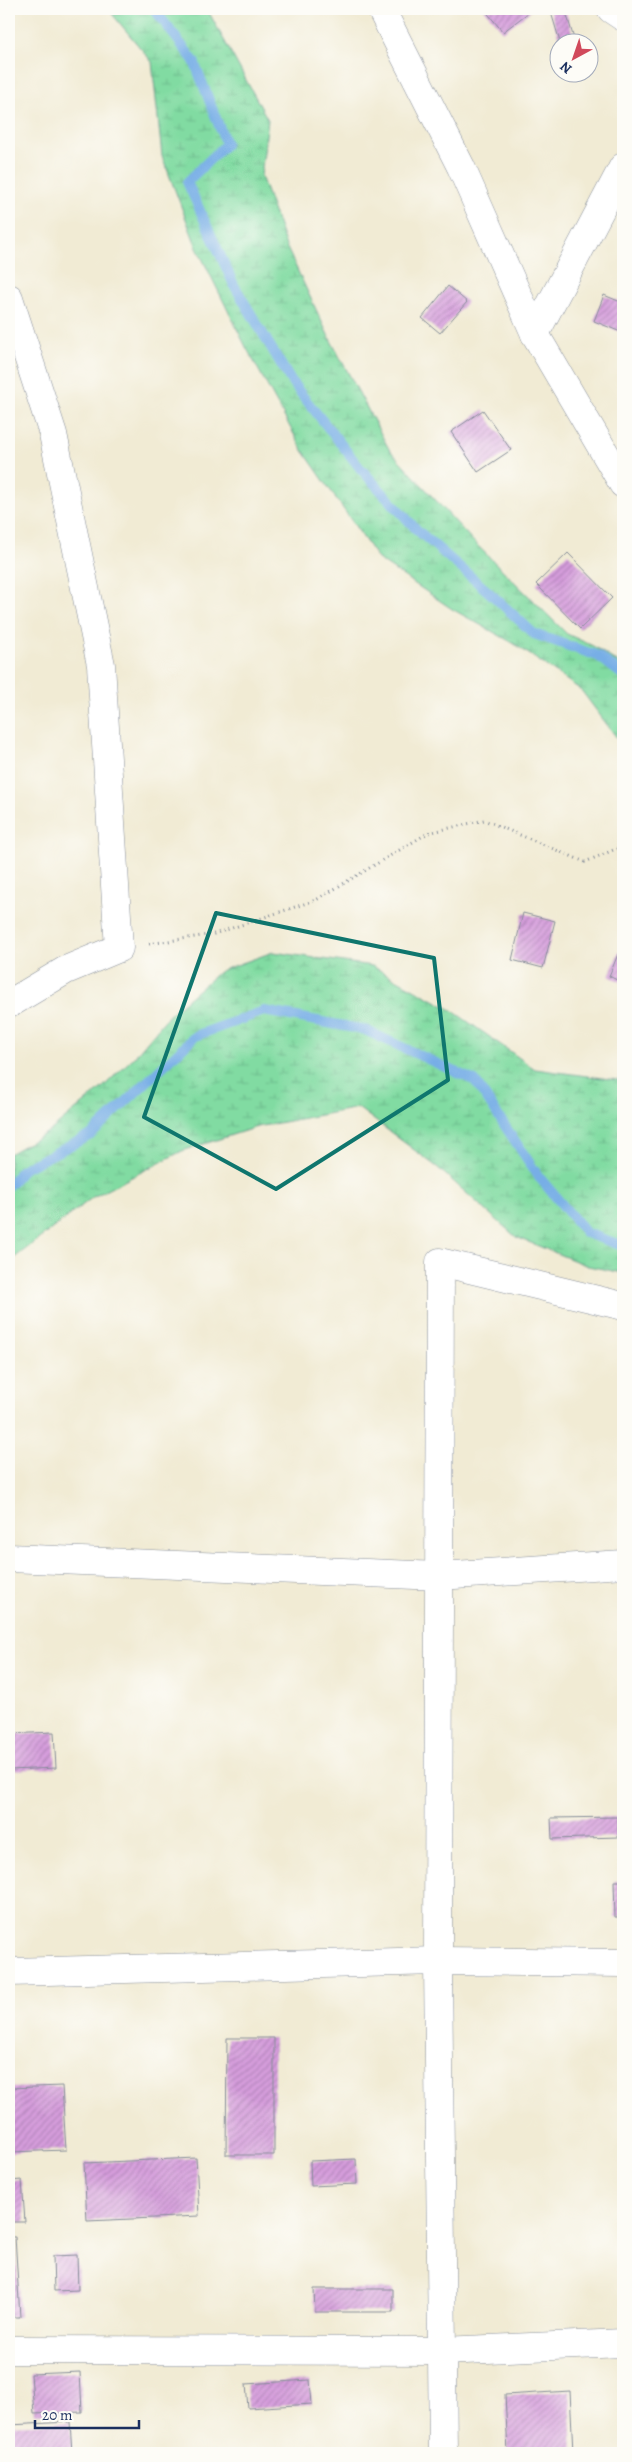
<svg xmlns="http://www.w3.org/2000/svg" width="632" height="2462" font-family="Alegreya,serif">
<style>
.wetland{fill:url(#wetland-marsh);stroke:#4e8580}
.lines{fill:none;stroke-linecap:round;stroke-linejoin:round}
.stream{stroke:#77aee6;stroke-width:10}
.building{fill:url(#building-hatch)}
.minor-casing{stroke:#868d99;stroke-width:29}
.path{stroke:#868d99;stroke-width:3;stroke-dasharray:1 4;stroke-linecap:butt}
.minor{stroke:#fff;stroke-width:28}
.marked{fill:none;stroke:#0f766e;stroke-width:4;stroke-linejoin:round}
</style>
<defs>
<pattern id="wetland-marsh" width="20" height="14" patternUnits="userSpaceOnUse" patternTransform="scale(1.25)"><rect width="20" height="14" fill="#81dba2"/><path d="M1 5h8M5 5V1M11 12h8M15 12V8" fill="none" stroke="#6fbc8e"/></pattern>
<pattern id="building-hatch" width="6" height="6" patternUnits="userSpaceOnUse" patternTransform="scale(1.25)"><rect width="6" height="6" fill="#d69ddc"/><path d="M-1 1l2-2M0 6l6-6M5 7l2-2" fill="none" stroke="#ad80b6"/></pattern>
</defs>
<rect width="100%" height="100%" fill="#fdfcf7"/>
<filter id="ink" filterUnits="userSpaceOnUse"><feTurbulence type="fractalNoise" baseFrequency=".02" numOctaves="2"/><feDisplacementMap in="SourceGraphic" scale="10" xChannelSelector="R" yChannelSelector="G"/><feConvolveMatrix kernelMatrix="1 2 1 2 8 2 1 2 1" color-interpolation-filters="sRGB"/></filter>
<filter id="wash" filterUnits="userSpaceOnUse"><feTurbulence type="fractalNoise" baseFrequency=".0096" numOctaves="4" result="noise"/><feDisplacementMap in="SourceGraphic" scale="20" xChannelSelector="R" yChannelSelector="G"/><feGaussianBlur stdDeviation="1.12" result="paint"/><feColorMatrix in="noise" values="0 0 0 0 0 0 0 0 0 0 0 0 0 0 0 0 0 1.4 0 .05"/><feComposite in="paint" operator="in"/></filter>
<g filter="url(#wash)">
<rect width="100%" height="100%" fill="#f1ebd4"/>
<g class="wetland">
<polygon points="108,9 207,9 268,120 261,176 286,246 329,337 389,449 473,541 567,634 593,646 623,666 623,746 581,690 513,643 452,609 378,559 302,449 246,347 197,248 162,156 152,62"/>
<polygon points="273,952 372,966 450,1009 535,1069 617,1080 623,1079 623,1273 588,1266 516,1237 437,1167 358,1108 257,1127 182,1151 93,1197 9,1262 9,1154 50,1131 102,1088 134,1057 170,1014 220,971"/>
</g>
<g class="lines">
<g class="stream">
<polyline points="154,9 194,61 226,144 187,182 234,285 291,381 360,468 417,530 492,595 534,634 598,656 623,675"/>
<polyline points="9,1185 23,1169 91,1135 195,1036 264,1011 365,1030 475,1081 539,1177 586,1233 623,1246"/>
</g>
</g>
<g id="blocks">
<g class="building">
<polygon points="484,9 533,9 503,32"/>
<polygon points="550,9 565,9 574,39 560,42"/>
<polygon points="448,286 467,302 440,333 422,318"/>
<polygon points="604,295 623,303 623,333 594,321"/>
<polygon points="483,410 511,450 478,472 451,432"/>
<polygon points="568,553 612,598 580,629 536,584"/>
<polygon points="523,913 555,921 543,968 512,960"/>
<polygon points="619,952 623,954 623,983 609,976"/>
<polygon points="54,1732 56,1768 9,1770 9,1734"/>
<polygon points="618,1817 618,1837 552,1839 551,1818"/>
<polygon points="614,1881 623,1881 623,1917 615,1917"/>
<polygon points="227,2038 274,2038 274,2155 226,2155"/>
<polygon points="62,2086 66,2150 9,2152 9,2088"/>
<polygon points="196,2158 199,2216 87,2221 84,2163"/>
<polygon points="356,2159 357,2184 311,2186 310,2161"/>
<polygon points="22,2180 25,2222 9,2222 9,2181"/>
<polygon points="9,2237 15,2237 20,2317 9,2317"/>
<polygon points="77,2255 78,2290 54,2291 53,2256"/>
<polygon points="314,2289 393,2289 393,2312 315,2312"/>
<polygon points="80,2372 82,2412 34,2414 31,2374"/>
<polygon points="310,2380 312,2404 248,2408 246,2384"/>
<polygon points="570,2391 573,2453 508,2453 505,2395"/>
<polygon points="70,2422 72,2453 9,2453 9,2425"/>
</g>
</g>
</g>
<g filter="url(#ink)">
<use href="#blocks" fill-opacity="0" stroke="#868d99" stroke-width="1"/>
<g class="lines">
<g class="minor-casing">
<g id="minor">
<polyline points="381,9 461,167 535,334 623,484"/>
<polyline points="611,9 623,17"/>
<polyline points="9,298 53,434 101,665 119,948 66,970 9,1004"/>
<polyline points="535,334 623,167"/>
<polyline points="9,1558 439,1576 623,1564"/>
<polyline points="9,1972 438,1961 623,1963"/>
<polyline points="9,2350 442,2351 623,2343"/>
<polyline points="443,2453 438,1961 440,1262 623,1306"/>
</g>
</g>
<polyline class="path" points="149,944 214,934 316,900 428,833 484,820 585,862 623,846"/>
<use href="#minor" class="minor"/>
</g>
</g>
<path class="marked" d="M216 913 434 958 448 1080 276 1189 144 1117Z"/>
<rect width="632" height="2462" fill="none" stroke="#fdfcf7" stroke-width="30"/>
<g transform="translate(574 58) rotate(220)"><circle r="24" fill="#fdfcf7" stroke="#a3aaba"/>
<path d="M0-4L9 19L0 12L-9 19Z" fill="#d1495b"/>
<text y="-8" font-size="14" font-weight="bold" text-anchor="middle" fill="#1b2f5e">N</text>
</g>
<path d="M35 2420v8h104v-8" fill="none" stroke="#1b2f5e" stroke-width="2.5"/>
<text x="42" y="2420" font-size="15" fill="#1b2f5e" stroke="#fdfcf7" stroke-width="4" paint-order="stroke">20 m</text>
</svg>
